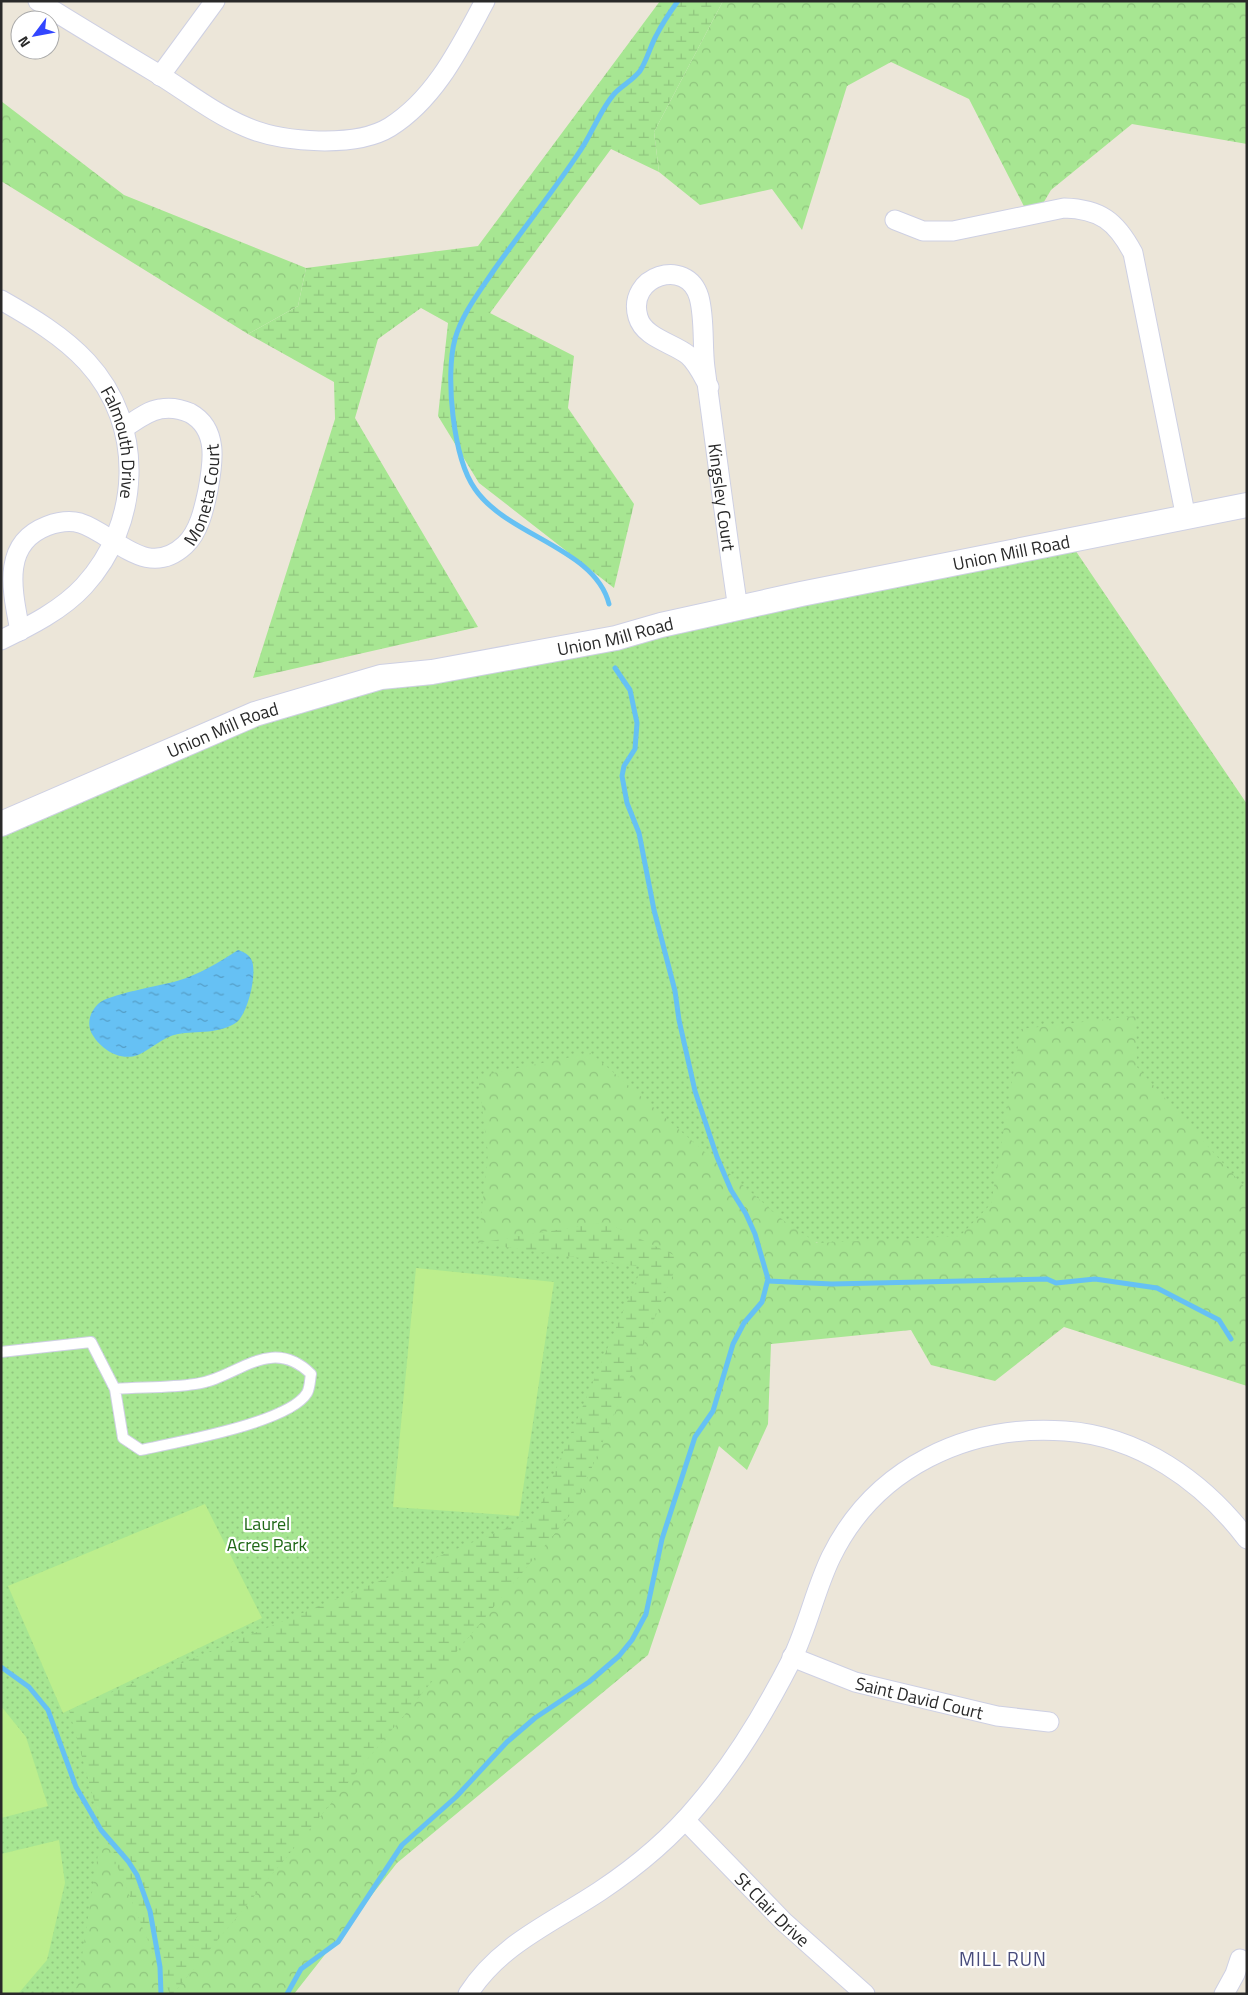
<svg xmlns="http://www.w3.org/2000/svg" width="1248" height="1995" font-family="'Titillium Web',sans-serif">
<style>
.grass{fill:url(#grass-dots)}
.forest{fill:url(#forest-crowns)}
.wetland{fill:url(#wetland-marsh)}
.pitch{fill:#bcee8d}
.water{fill:url(#water-ripples)}
.lines{fill:none;stroke-linecap:round;stroke-linejoin:round}
.stream{stroke:#66c1f4;stroke-width:5}
.service-casing{stroke:#ced0e3;stroke-width:12}
.minor-casing{stroke:#ced0e3;stroke-width:21}
.tertiary-casing{stroke:#ced0e3;stroke-width:26}
.service{stroke:#fff;stroke-width:10}
.minor{stroke:#fff;stroke-width:19}
.tertiary{stroke:#fff;stroke-width:24}
.labels{text-anchor:middle;dominant-baseline:central;stroke-width:4.5;stroke-linejoin:round;paint-order:stroke}
.street-label{font-size:18px;fill:#292929;stroke:#fff}
.park-label{font-size:18px;fill:#1f6816;stroke:#fff}
.neighbourhood-label{font-size:19px;letter-spacing:1px;fill:#474b7b;stroke:#fff}
</style>
<defs>
<pattern id="grass-dots" width="8" height="8" patternUnits="userSpaceOnUse" patternTransform="scale(1.25)"><rect width="8" height="8" fill="#a7e692"/><path d="M2 2h.1M6 6h.1" fill="none" stroke="#90c57e" stroke-width="1.8" stroke-linecap="round"/></pattern>
<pattern id="forest-crowns" width="20" height="18" patternUnits="userSpaceOnUse" patternTransform="scale(1.25)"><rect width="20" height="18" fill="#a7e692"/><path d="M2 6a3 3 0 1 1 6 0M12 15a3 3 0 1 1 6 0" fill="none" stroke="#90c57e"/></pattern>
<pattern id="wetland-marsh" width="20" height="14" patternUnits="userSpaceOnUse" patternTransform="scale(1.25)"><rect width="20" height="14" fill="#a7e692"/><path d="M1 5h8M5 5V1M11 12h8M15 12V8" fill="none" stroke="#90c57e"/></pattern>
<pattern id="water-ripples" width="26" height="14" patternUnits="userSpaceOnUse" patternTransform="scale(1.25)"><rect width="26" height="14" fill="#66c1f4"/><path d="M2 4q2-2 4 0t4 0M15 11q2-2 4 0t4 0" fill="none" stroke="#549dc6"/></pattern>
</defs>
<rect width="100%" height="100%" fill="#ece6d9"/>
<polygon class="grass" points="1069,541 1247,804 1247,1381 895,1266 704,1209 682,1389 226,1994 1,1994 1,828 255,714"/>
<g class="forest">
<polygon points="723,1 1247,1 1247,144 1132,124 1051,190 1032,222 969,99 891,62 847,86 802,230 772,189 700,205 659,172 654,132"/>
<polygon points="1,101 124,195 306,268 298,306 248,334 1,181"/>
<polygon points="1136,1016 1137,1067 1247,1190 1247,1386 1064,1327 995,1381 931,1365 911,1330 771,1344 768,1424 747,1470 719,1446 648,1655 397,1863 294,1994 173,1994 574,1510 679,1259 605,1222 478,1243 488,1154 478,1076 591,1053 784,1221 817,1243 960,1236 991,1204 1021,1029"/>
<polygon points="102,1829 170,1994 76,1994"/>
</g>
<g class="wetland">
<polygon points="660,1 723,1 654,132 659,172 611,149 490,313 574,356 568,408 634,504 614,588 479,483 438,416 448,323 421,308 378,339 355,418 478,627 253,678 335,419 334,382 248,334 298,306 306,268 478,246"/>
<polygon points="605,1222 680,1258 574,1510 173,1994 170,1994 102,1829 69,1710 536,1516 642,1267 478,1243"/>
</g>
<g class="pitch">
<polygon points="416,1268 554,1282 519,1516 393,1507"/>
<polygon points="205,1504 262,1618 63,1713 8,1586"/>
<polygon points="1,1706 26,1737 48,1806 1,1818"/>
<polygon points="59,1840 65,1883 47,1960 18,1994 1,1994 1,1854"/>
</g>
<path class="water" d="M238 950C244 952 250 955 252 961 257 975 248 1012 237 1022 221 1034 196 1031 178 1034 162 1037 152 1049 138 1055 119 1062 99 1048 91 1032 87 1022 90 1012 98 1004 108 994 160 986 177 981 198 975 220 962 238 950Z"/>
<g class="lines">
<g class="stream">
<path d="M609 604C595 548 507 536 475 489 453 458 445 375 455 339 462 314 480 291 494 270 522 230 553 192 580 151 592 134 601 108 615 93 623 85 633 80 640 71 647 60 650 47 656 36 662 24 670 12 678 1"/>
<polyline points="768,1281 832,1284 1047,1279 1056,1283 1095,1279 1157,1288 1219,1320 1231,1339"/>
<polyline points="1,1667 29,1687 48,1710 76,1787 101,1830 128,1861 137,1875 150,1911 160,1967 161,1994"/>
<polyline points="287,1994 301,1969 338,1942 402,1845 456,1797 507,1742 535,1718 589,1682 619,1656 632,1640 646,1614 662,1539 695,1437 713,1411 733,1344 744,1323 762,1302 768,1279 755,1234 746,1214 731,1190 717,1157 695,1091 679,1020 675,991 654,910 639,833 627,803 622,776 624,766 635,749 637,723 630,690 615,668"/>
</g>
<g class="service-casing">
<path id="service" d="M1 1352 91 1342 115 1389 123 1438 141 1450C176 1442 289 1423 307 1393 310 1388 310 1379 311 1374 270 1334 237 1379 195 1384 169 1388 141 1387 115 1389"/>
</g>
<g class="minor-casing">
<g id="minor">
<path d="M38 1C78 26 118 50 158 74 187 92 215 114 246 127 282 143 356 148 390 127 436 98 460 47 485 1"/>
<polyline points="160,76 215,1"/>
<path d="M895 220 923 231H953L1064 208C1100 209 1116 221 1133 253L1186 518"/>
<path id="s1" d="M1 300C31 317 63 336 87 362 146 426 141 524 84 586 62 610 30 626 1 640"/>
<path id="s2" d="M709 387C703 376 698 364 688 355 673 343 644 338 638 317 626 276 687 256 699 297 705 319 702 345 705 368 716 449 726 529 738 609"/>
<path id="s3" d="M20 631C13 593 0 544 47 526 58 522 69 520 80 523 115 534 146 581 185 545 199 532 204 509 208 490 213 463 219 429 190 413 181 409 170 407 160 409 147 411 135 421 124 428"/>
<path id="s4" d="M792 1657 855 1682 888 1690 997 1716 1049 1722"/>
<path id="s5" d="M685 1820 784 1922 865 1994"/>
<path d="M468 1994C500 1944 552 1923 600 1891 636 1867 670 1839 698 1805 735 1762 766 1710 792 1659 808 1626 815 1590 831 1557 875 1467 968 1424 1065 1431 1139 1436 1203 1481 1247 1539"/>
<polyline points="1224,1994 1235,1974 1240,1959"/>
</g>
</g>
<g class="tertiary-casing">
<g id="tertiary">
<path id="s6" d="M1 824 255 714 381 677 432 672 616 638 661 625 801 594 1247 505"/>
</g>
</g>
<use href="#service" class="service"/>
<use href="#minor" class="minor"/>
<use href="#tertiary" class="tertiary"/>
</g>
<g class="labels">
<g class="street-label">
<text stroke="none"><textPath href="#s1" startOffset="196">Falmouth Drive</textPath></text>
<text stroke="none"><textPath href="#s3" startOffset="326">Moneta Court</textPath></text>
<text stroke="none"><textPath href="#s2" startOffset="406">Kingsley Court</textPath></text>
<text stroke="none"><textPath href="#s6" startOffset="1051">Union Mill Road</textPath></text>
<text stroke="none"><textPath href="#s6" startOffset="646">Union Mill Road</textPath></text>
<text stroke="none"><textPath href="#s6" startOffset="241">Union Mill Road</textPath></text>
<text stroke="none"><textPath href="#s4" startOffset="134">Saint David Court</textPath></text>
<text stroke="none"><textPath href="#s5" startOffset="125">St Clair Drive</textPath></text>
</g>
<g class="park-label">
<text x="267" y="1523">Laurel<tspan x="267" dy="21">Acres Park</tspan></text>
</g>
<g class="neighbourhood-label">
<text x="1003" y="1958">MILL RUN</text>
</g>
</g>
<rect width="1248" height="1995" fill="none" stroke="#292929" stroke-width="5"/>
<g transform="translate(35 35) rotate(238)"><circle r="24" fill="#ffffff" stroke="#a9a9a9"/>
<path d="M0-4L9 19L0 12L-9 19Z" fill="#3346ff"/>
<text y="-8" font-size="14" font-weight="bold" text-anchor="middle" fill="#292929">N</text>
</g>
</svg>
